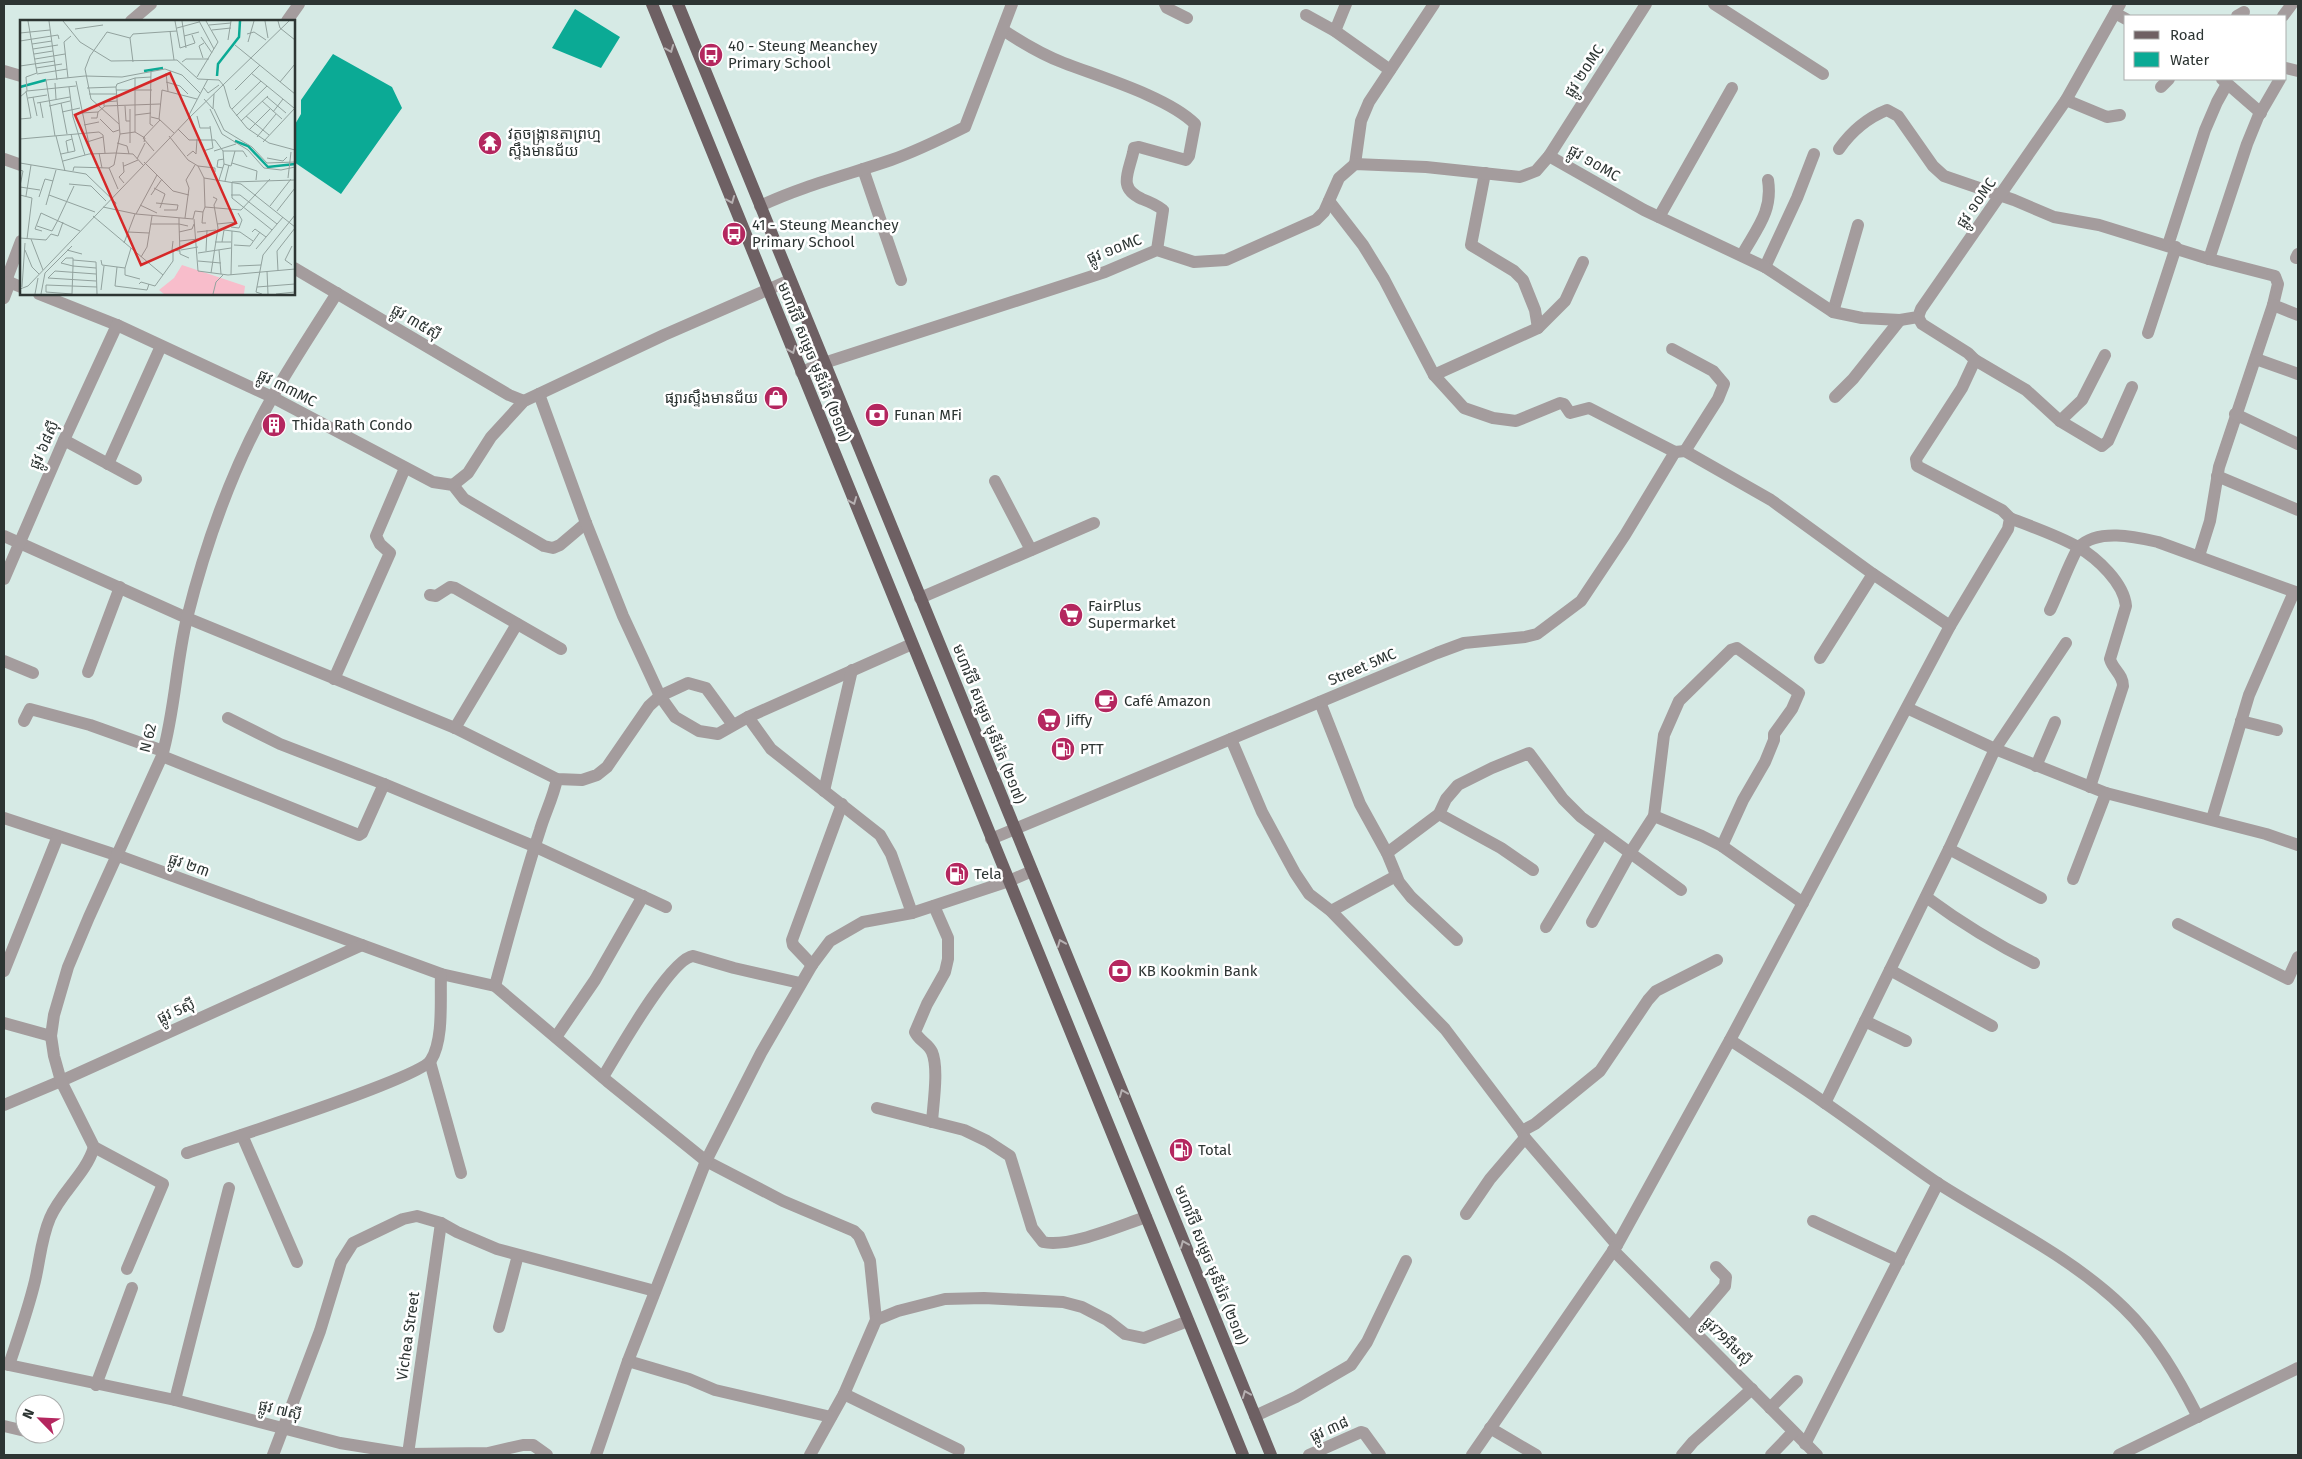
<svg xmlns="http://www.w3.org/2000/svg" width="2302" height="1459" font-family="'Fira Sans','Noto Sans Khmer',sans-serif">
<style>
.water{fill:#0baa95}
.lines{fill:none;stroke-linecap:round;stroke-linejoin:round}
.minor{stroke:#a49c9d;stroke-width:12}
.major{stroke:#6e6063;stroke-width:12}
.oneway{stroke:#b6b0b1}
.labels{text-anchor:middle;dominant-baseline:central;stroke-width:5;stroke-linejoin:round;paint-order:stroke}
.poi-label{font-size:15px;fill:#2d3533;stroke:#fff;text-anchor:start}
.street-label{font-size:15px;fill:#2d3533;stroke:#fff}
.inset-river{fill:none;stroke:#0baa95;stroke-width:2.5}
.inset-road{fill:none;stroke:#92a29e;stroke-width:1}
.view{fill:#d62828;fill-opacity:0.15;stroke:#d62828;stroke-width:2.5}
.inset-edge{fill:none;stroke:#2d3533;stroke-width:2.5}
</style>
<rect width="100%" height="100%" fill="#d6eae5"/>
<g class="water">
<polygon points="575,9 620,37 601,68 552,48"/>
<polygon points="333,54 392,87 402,108 341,194 294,162 294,126 301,114 301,100"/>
</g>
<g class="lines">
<g class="minor">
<polyline points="1165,4 1167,8 1187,18"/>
<polyline points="1714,4 1823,74"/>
<polyline points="2115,13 2126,19"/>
<polyline points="1306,15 1335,31 1390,70"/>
<polyline points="2237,16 2244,12"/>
<polyline points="2283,16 2292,4"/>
<polyline points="131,21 151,4"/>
<polyline points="287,21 299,4"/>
<path d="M1003 30C1021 42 1043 55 1064 63 1100 77 1168 97 1195 124L1189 156 1186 160 1139 147 1134 148 1133 153C1128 174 1118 188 1142 199 1150 202 1157 205 1163 210L1157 250"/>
<polyline points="1335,31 1346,4"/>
<polyline points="2286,68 2298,71"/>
<polyline points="4,71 21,76"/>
<polyline points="2222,79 2261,113"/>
<polyline points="2161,87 2169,79"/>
<polyline points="2066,100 2107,117 2120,115"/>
<path d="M1839 149C1851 132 1867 118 1887 110L1898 116 1933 166 1944 176 2014 200 2054 217 2099 225 2209 259 2275 276 2278 284 2273 305 2219 467 2210 521 2199 556"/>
<polyline points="1549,156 1646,4"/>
<polyline points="4,159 21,165"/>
<polyline points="1355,164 1361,121 1369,102 1434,4"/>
<polyline points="863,169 901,280"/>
<polyline points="1485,173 1471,245 1514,271 1523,280 1535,310 1538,328"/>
<polyline points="1329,201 1363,245 1384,279 1434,375 1464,408 1493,418 1516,421 1560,403 1564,404 1570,413 1589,408 1675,452 1685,451 1771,500 1873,574 1950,626"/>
<path d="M760 206C802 186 847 175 891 160 917 151 941 139 965 127L1012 4"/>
<polyline points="1659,217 1732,88"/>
<polyline points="2168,245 2205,130 2217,102 2227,84"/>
<path d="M1742 255C1757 228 1773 211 1768 180"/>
<polyline points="2296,258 2298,254"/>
<polyline points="2209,259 2247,144 2258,117 2280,79"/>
<polyline points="1765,267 1797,198 1814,154"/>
<polyline points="294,268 509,395 524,401"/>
<polyline points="4,280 21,287"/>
<polyline points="6,281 21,241"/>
<polyline points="39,294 117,325 272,397 433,482 453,485 464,499 544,546 553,548 560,545 586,523"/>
<polyline points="4,298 10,282"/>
<polyline points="2273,305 2298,315"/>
<polyline points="1833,312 1858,225"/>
<polyline points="2148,333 2176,247"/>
<polyline points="1672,349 1713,371 1724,384 1718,399 1685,451"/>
<polyline points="2256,359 2298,374"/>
<polyline points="1975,360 2026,390 2060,421 2102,446 2108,441 2132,387"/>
<polyline points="801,372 824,363 1105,272 1157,250 1194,262 1226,260 1316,220 1324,212 1339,178 1355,164 1426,167 1520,177 1536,171 1549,156 1644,210 1765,267 1833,312 1862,318 1900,320 1918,317 1921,309 2066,100 2120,4"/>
<polyline points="1434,375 1538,328 1565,301 1583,262"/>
<polyline points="539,394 586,523 623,616 660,696 675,717 699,731 718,734 748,717 912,644"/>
<polyline points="1835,397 1853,379 1900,320"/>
<polyline points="2235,414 2298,444"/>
<polyline points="2060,421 2082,400 2105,355"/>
<polyline points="64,440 136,479"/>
<polyline points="108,464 161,346"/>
<polyline points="2217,476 2298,510"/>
<polyline points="995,481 1031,550"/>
<polyline points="453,485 468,473 491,437 524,401 664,335 790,280"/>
<path d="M2010 518C2032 527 2057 535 2078 547 2097 558 2124 583 2126 606L2110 659C2113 670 2123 674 2123 686L2090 787"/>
<polyline points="4,536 187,618 455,728 557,779 582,780 597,775 607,767 649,706 660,696 688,683 706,688 733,725"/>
<polyline points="4,579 64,440 117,325"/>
<polyline points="430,595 436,596 450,587 455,588 561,649"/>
<polyline points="920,598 1094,523"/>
<path d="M2050 610C2056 599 2073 553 2079 547 2098 528 2136 537 2158 542L2298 593"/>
<polyline points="2066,643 1995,749 2106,793 2266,834 2298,845"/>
<polyline points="1820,658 1873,574"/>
<polyline points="4,661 33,673"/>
<polyline points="88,672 120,587"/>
<polyline points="334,679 390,553 380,544 376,536 405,468"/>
<polyline points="1320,702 1360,804 1387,853 1399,882 1411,897 1457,940"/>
<polyline points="748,717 771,749 880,835 891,854 912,913"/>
<polyline points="228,718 280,744 384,784 536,847 666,907"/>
<polyline points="24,721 30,709 90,725 163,751"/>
<polyline points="2241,721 2277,730"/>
<polyline points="455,728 517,624"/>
<polyline points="1231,739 1262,812 1295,873 1309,894 1331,911 1445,1029 1522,1131 1525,1138 1617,1245"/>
<polyline points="162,756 359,835 362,833 384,784"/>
<polyline points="2036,766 2055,722"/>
<polyline points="824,791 852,670"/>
<polyline points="1439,814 1501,848 1533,870"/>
<polyline points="1654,816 1702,836 1722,846 1803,903"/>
<polyline points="4,818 116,855 441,974 495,986 607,1081 706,1161 783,1201 854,1231 859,1236 870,1261 876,1320 844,1394 810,1455"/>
<polyline points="2212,819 2249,695 2294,592"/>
<polyline points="991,839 1437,653 1464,643 1525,637 1537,634 1581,601 1625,535 1675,452"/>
<polyline points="1949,849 2041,898"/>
<polyline points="1387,853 1439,814 1446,799 1458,785 1492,768 1529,753 1563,799 1581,817 1681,890"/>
<polyline points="2073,879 2106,793"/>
<path d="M1926 897C1960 922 1995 944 2034 963"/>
<polyline points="1331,911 1396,876"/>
<polyline points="1592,922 1630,853 1654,816 1664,735 1679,701 1731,650 1737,648 1799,693 1792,709 1774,734 1774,740 1765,762 1743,800 1722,846"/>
<polyline points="2178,924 2288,979 2298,957"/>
<polyline points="1546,927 1602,834"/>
<polyline points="812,965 793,945 792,940 842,804"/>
<polyline points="1890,970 1992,1026"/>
<polyline points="4,971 58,836"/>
<path d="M495 986C509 934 523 882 540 830 545 813 553 798 557 779"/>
<polyline points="1865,1021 1906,1041"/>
<polyline points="4,1023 51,1036"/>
<polyline points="556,1037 595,980 643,896"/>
<path d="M1730 1040C1762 1061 1794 1081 1825 1103 1863 1129 1900 1158 1939 1184 2000 1223 2072 1257 2124 1308 2156 1339 2178 1378 2198 1417"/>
<polyline points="430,1062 461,1173"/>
<path d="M603 1077C617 1054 670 959 693 956L734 968 800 983"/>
<polyline points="1825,1103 1949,849 1995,749 1907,708"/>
<polyline points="4,1105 61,1081 362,945"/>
<path d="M877 1108 964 1130 987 1141 1010 1156 1032 1228 1043 1242C1069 1248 1119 1226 1146 1217"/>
<path d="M932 1122C933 1105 939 1068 932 1052 928 1043 919 1041 915 1032L927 1004 945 972 948 959V938L934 906"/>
<polyline points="1522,1131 1535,1124 1600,1071 1648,1000 1656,991 1717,960"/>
<polyline points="242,1135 297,1262"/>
<path d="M187 1153C219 1142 421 1078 431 1060 444 1039 440 999 441 974"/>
<polyline points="1466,1214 1490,1179 1525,1138"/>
<polyline points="1813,1221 1899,1261"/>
<polyline points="1613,1250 1817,1455"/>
<path d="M127 1269 163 1184 94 1147 61 1081 54 1056 51 1036 54 1015 68 967 89 917 162 756C175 711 176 663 187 618 206 542 234 464 273 396 293 361 315 328 337 293"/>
<polyline points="876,1320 898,1311 945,1299 984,1298 1063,1302 1082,1307 1107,1320 1125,1334 1144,1338 1188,1321"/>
<polyline points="499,1327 518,1255"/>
<polyline points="1690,1327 1725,1286 1726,1277 1716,1267"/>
<polyline points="628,1361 689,1379 715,1390 831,1417"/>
<polyline points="4,1364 175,1400 340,1443 408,1454 488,1453 523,1445 533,1445 547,1455"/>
<path d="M9 1365C18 1338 28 1310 35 1281 40 1260 41 1239 50 1218 61 1192 86 1174 94 1147"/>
<polyline points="96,1385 132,1288"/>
<polyline points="844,1394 959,1450"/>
<polyline points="175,1400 229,1188"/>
<polyline points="1770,1408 1797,1381"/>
<polyline points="1255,1416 1296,1397 1351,1365 1367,1342 1406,1261"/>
<polyline points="4,1426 25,1431"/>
<polyline points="1490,1428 1536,1455"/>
<polyline points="35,1434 40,1435"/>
<polyline points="1805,1444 1938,1183"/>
<polyline points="408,1454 441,1223"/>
<polyline points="273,1455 320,1331 341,1262 353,1243 403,1219 417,1216 441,1223 457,1232 497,1249 655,1291"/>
<polyline points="596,1455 628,1361 706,1161 761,1053 812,965 830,941 863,922 912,913 1009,881 1032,871"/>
<polyline points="1309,1455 1361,1432 1364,1433 1380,1455"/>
<polyline points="1472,1455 1617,1245 1730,1040 1950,626 2008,529 2010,518 2002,510 1917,466 1916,459 1962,388 1975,360 1968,353 1922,324 1918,317"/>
<polyline points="1682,1455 1693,1442 1752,1389"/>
<polyline points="1771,1455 1793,1432"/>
<polyline points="2119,1455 2298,1368"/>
</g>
<g class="major">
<polyline points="652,4 1243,1455"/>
<polyline points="678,4 1271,1455"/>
</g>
</g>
<defs><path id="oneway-chevron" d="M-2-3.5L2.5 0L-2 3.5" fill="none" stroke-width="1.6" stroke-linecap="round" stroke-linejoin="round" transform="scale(1.25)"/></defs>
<g class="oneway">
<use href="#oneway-chevron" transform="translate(670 49) rotate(68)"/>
<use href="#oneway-chevron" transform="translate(731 200) rotate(68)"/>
<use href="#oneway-chevron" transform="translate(792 350) rotate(68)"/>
<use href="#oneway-chevron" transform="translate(853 501) rotate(68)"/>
<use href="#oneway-chevron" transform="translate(1061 943) rotate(-112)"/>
<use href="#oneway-chevron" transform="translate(1123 1093) rotate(-112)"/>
<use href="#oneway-chevron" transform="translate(1184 1244) rotate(-112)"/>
<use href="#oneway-chevron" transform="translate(1246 1394) rotate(-112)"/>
</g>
<defs>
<g id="bus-disc" transform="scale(1.25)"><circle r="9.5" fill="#b4275f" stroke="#fff"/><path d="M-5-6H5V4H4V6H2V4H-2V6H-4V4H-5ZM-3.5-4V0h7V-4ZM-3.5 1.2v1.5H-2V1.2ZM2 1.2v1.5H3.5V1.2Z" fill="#fff"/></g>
<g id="temple-disc" transform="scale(1.25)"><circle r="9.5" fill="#b4275f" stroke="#fff"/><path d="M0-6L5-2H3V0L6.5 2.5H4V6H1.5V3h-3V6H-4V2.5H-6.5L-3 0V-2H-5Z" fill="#fff"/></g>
<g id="shop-disc" transform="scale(1.25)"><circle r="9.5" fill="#b4275f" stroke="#fff"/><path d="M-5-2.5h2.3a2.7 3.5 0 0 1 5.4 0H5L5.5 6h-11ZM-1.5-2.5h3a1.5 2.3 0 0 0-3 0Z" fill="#fff"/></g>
<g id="bank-disc" transform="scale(1.25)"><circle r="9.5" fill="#b4275f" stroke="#fff"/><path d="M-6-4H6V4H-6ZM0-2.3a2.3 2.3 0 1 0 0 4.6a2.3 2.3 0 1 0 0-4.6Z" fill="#fff"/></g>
<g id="building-disc" transform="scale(1.25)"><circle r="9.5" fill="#b4275f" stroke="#fff"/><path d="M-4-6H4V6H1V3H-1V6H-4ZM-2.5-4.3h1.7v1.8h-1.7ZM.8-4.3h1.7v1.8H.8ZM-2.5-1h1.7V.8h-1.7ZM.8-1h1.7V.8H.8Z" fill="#fff"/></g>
<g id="supermarket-disc" transform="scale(1.25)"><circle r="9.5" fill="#b4275f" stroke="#fff"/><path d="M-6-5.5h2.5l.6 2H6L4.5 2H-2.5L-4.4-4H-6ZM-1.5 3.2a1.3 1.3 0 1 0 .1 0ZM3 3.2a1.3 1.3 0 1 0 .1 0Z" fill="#fff"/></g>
<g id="cafe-disc" transform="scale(1.25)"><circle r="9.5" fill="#b4275f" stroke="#fff"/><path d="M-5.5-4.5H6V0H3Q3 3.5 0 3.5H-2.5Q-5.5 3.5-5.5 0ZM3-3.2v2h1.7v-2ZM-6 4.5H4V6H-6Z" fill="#fff"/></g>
<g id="fuel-disc" transform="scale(1.25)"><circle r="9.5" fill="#b4275f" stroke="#fff"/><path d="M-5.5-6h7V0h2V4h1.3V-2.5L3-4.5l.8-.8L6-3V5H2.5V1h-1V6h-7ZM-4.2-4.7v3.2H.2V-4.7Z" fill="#fff"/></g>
</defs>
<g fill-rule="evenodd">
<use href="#bus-disc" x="711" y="55"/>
<use href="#temple-disc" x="490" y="143"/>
<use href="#bus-disc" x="734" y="234"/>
<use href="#shop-disc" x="776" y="398"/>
<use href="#bank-disc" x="877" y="415"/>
<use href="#building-disc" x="274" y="425"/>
<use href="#supermarket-disc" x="1071" y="615"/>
<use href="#cafe-disc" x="1106" y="701"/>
<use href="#supermarket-disc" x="1049" y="720"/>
<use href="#fuel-disc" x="1063" y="749"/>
<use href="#fuel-disc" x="957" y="874"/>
<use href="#bank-disc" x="1120" y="971"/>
<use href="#fuel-disc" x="1181" y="1150"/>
</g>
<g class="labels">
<g class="poi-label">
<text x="728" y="46">40 - Steung Meanchey<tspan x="728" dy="17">Primary School</tspan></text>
<text x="508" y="134">វត្តចង្ក្រានតាព្រហ្ម<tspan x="508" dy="17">ស្ទឹងមានជ័យ</tspan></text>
<text x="752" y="225">41 - Steung Meanchey<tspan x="752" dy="17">Primary School</tspan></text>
<text x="758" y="398" text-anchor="end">ផ្សារស្ទឹងមានជ័យ</text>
<text x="894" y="415">Funan MFi</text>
<text x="292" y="425">Thida Rath Condo</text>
<text x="1088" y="606">FairPlus<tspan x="1088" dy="17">Supermarket</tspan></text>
<text x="1124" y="701">Café Amazon</text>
<text x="1066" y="720">Jiffy</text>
<text x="1080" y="749">PTT</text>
<text x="974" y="874">Tela</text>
<text x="1138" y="971">KB Kookmin Bank</text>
<text x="1198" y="1150">Total</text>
</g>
<g class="street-label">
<text transform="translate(1584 71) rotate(-57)">ផ្លូវ ២០MC</text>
<text transform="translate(1594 163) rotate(30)">ផ្លូវ ១០MC</text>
<text transform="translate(1976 203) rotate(-55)">ផ្លូវ ១០MC</text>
<text transform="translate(1114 249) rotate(-21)">ផ្លូវ ១០MC</text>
<text transform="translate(416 322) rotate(31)">ផ្លូវ ៣៥ស៊ី</text>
<text transform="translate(814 362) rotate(68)">មហាវិថី សម្តេច មុនីរ៉េត (២១៧)</text>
<text transform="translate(287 388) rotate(27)">ផ្លូវ ៣៣MC</text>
<text transform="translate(44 445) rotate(-66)">ផ្លូវ ៦៨ស៊ី</text>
<text transform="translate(1362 667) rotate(-23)">Street 5MC</text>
<text transform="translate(989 724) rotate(68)">មហាវិថី សម្តេច មុនីរ៉េត (២១៧)</text>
<text transform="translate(148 738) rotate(-76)">N 62</text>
<text transform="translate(189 865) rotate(20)">ផ្លូវ ២៣</text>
<text transform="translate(176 1011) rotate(-24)">ផ្លូវ 5ស៊ី</text>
<text transform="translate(1211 1265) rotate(68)">មហាវិថី សម្តេច មុនីរ៉េត (២១៧)</text>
<text transform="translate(408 1336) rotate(-82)">Vichea Street</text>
<text transform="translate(1727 1341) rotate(45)">ផ្លូវ79អឹមស៊ី</text>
<text transform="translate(280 1410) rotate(14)">ផ្លូវ ៧ស៊ី</text>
<text transform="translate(1329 1429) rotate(-24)">ផ្លូវ ៣៨</text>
</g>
</g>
<g transform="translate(20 20)">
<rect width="275" height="275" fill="#d6eae5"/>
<path d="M162 245 225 266 224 274H144L139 270 154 258Z" fill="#f8bdcb"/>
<path class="inset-river" d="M124 51 143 48M197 56 198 44 219 17 220 1M0 67 26 60M215 121 228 126 248 147 275 144"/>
<path class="inset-road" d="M29 1 37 60M43 1 60 22 91 41 157 40 178 59 199 60 204 66 210 87 227 108 249 123 275 130M155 1 160 28 175 23 172 15M162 1 166 28M179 1 194 29M245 1 248 18M258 1 260 8 275 20M189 5 211 3M157 8 179 2M55 9 83 5M192 10 211 8M150 11 154 40M0 13 30 10M113 14 157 11M227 14 234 12 246 20M164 16 179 12M181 17 192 33M208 20 211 1M0 21 38 15 39 19M228 22 234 1M12 24 32 21M215 25 275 74M13 29 38 25M14 34 33 31M183 38 179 26 184 23M15 39 45 34M113 42 110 18 113 14M162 42 166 39H189M0 46 35 41M16 48 42 44M131 51 130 104 133 106M146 53 148 71M231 53 274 88M17 54 47 49M177 57 198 22 186 1M48 58 44 22 51 16M56 61 71 134M146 62 160 66 168 74M260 62 275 44M35 63 36 79M49 67 53 97 65 135M96 67 97 64 115 58 131 57M67 68 96 67M184 68 188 73 199 65M96 70H132M215 70 240 45M7 71 56 66M69 74H96M0 77 7 71 6 57 17 53 8 1M13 77 17 96M247 77 266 93M8 78 27 75M184 79 193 89 194 74M242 81 262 99M20 82 23 98M17 83 50 77M41 83 47 114M29 86 50 81M84 86V82L97 81M105 86 106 101H110M110 89V123M190 89 202 114 228 130 244 148 261 150 275 147M194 89 204 110 232 127 247 143 275 142M212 89 241 61M42 92 60 88M253 92 263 79M61 93 78 92M115 95 131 93M169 95 188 59M177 96 180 108H190M216 96 247 66M226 96 249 115M131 97 139 99 154 113M71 98H77L78 92 85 86 140 84M0 99 11 98 6 71M80 99 93 112 99 110M139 99 142 70 177 79M221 101 248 76M99 104 71 79 65 49 70 36 87 12 110 18M64 105 79 102M158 109 169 120H195L203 131 204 144 199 160M229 110 250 89M115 112V58M100 114 115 112 125 118 124 122M35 116 26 60 65 56 102 57 145 49 162 55 180 73M36 116 45 151M149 116 168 140 178 146 184 158 185 187 221 190 250 159M237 117 256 94M0 119 79 112 83 115 85 133M67 122 83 117M243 122 275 88M97 123 107 126 109 134M134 131 123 118 140 100M183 131 193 128 190 106M194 131 216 124M203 131H223L227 137M48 132 46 121 52 119M79 133 82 148M41 134 55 131 51 114M167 136 173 131 176 134 177 119M247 138 263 141 267 137M117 139 125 123M43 141 69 134 95 133 113 134 123 145M103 142 104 152 99 157 104 163M124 142 153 171 169 175M0 143 66 154 96 183 95 185M212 143 237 151 236 160M204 144 211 146 215 131M104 146 118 140M178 146 195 148V152M89 148 98 169M203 148 197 147 198 140 204 139M0 150 3 151 0 166M53 151 54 147 89 148 94 145 100 114 96 67M184 158 221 164 275 207M268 158 271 132M205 161 209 145M49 164 71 166 86 181M0 167 20 170M134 168 145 174 140 188M0 175 12 178 7 219M29 175 75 192M131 175 142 159M211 175H220L257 204M6 176 11 145M19 177 25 159 33 161M136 183 158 185 157 190H144M26 185 36 150M120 185 137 193M250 186 271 159M83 187 116 194 173 199 175 191 183 192 185 187M257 191 275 168M183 192 182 203H186M116 194 137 155M73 196 143 255M165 198 169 168 166 160 175 145M174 199 178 251 208 255 275 249M38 200 54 166M131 204H159V198M197 204 217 202M17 206 32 211 38 200M168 206 159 204 160 234 169 238M211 207 219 208 222 200 218 193M252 210 212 178V162L275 160M22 211 15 209 21 193 60 211M108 212 129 213M159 212 172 209 174 204M177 212 196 210M232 212 235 209 246 217M0 218 26 220 31 214 38 216 43 202M11 219 23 250M153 221 152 230 160 231M160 221 178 219M195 222H211M202 222 204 210 220 212 233 221M104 223 115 194M214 225 230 226 240 212M272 226 265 240 272 245M236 229 263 197M5 230 12 247 19 254M47 230 62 234M161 230 178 227M199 230 201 254M186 231 187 210M178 233 211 228M121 237 127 227 132 196M53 240 76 242 77 274M81 240 82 245 105 248 111 228M178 241 201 243M218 246 241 245M97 247 95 266 127 270 129 264M105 248V255L120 259M247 251 248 274M258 251 257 231 275 208M191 253 198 208 194 185 197 179 193 177M211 255 212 211M28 258 35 251 76 254M28 258 76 261M119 264 121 262 135 266 153 241V230M2 267 5 223M237 267 275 264M0 269 8 266 170 97 269 1M81 270 84 246M15 274 18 258M21 274 25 253 52 226M52 274 53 246V238H46L41 243 53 246 76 248M52 274 26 272V265L77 267M193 274 196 262 203 255M242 274 236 272 243 235 275 195M256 274 275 272"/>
<path class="view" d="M150 53 216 203 121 245 55 95Z"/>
<rect width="275" height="275" class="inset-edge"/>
</g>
<rect width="2302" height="1459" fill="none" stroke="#2d3533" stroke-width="10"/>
<rect x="2124" y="15" width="162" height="65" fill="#ffffff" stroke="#abaead"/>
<rect x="2134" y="31" width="25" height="8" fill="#6e6063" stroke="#abaead"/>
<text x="2170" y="40" font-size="15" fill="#2d3533">Road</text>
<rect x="2134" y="52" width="25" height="15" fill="#0baa95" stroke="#abaead"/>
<text x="2170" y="65" font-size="15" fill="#2d3533">Water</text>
<g transform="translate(40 1419) rotate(294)"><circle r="24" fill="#ffffff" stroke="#abaead"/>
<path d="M0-4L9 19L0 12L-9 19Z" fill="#b4275f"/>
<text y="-8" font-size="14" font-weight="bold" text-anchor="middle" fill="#2d3533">N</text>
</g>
</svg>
